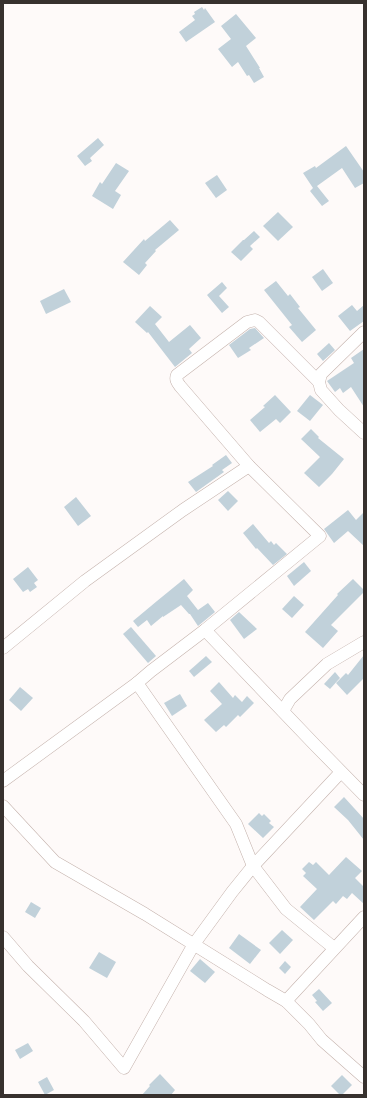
<svg xmlns="http://www.w3.org/2000/svg" width="367" height="1098" font-family="Quicksand,sans-serif">
<style>
.building{fill:#c1d1da}
.lines{fill:none;stroke-linecap:round;stroke-linejoin:round}
.minor-casing{stroke:#c4b2ac;stroke-width:13}
.minor{stroke:#fff;stroke-width:12}
</style>
<rect width="100%" height="100%" fill="#fefaf9"/>
<g class="building">
<polygon points="202,7 204,10 205,8 215,22 186,42 179,32 195,20 192,16 195,14 194,12"/>
<polygon points="236,14 256,38 246,46 260,68 259,68 264,77 254,83 249,75 247,76 238,62 232,67 218,49 231,39 221,26"/>
<polygon points="98,138 104,145 90,158 92,161 85,166 77,156"/>
<polygon points="346,146 364,172 364,183 355,188 342,168 317,186 329,201 322,206 310,191 313,188 303,173 315,166 316,168"/>
<polygon points="116,163 129,171 115,191 121,195 113,209 92,196 100,182 102,184"/>
<polygon points="217,175 227,190 216,198 205,183"/>
<polygon points="278,212 293,227 278,241 263,226"/>
<polygon points="170,220 179,230 155,250 156,251 145,263 147,265 139,275 123,262 144,239 145,241"/>
<polygon points="254,231 260,237 250,246 253,249 241,261 231,252 243,240 244,240"/>
<polygon points="323,269 333,283 322,291 312,277"/>
<polygon points="276,281 288,296 290,294 300,307 298,308 316,330 302,342 289,327 292,325 264,290"/>
<polygon points="222,282 227,288 219,296 229,307 222,313 207,295"/>
<polygon points="64,289 71,302 46,314 40,301"/>
<polygon points="352,305 357,311 364,305 364,321 350,331 338,316"/>
<polygon points="150,306 162,317 155,324 169,342 190,325 201,338 189,349 192,353 175,367 148,332 147,333 135,322"/>
<polygon points="255,328 264,338 249,348 251,350 238,358 229,345 250,329"/>
<polygon points="329,343 335,350 323,361 317,354"/>
<polygon points="364,349 364,407 351,387 343,393 340,388 335,392 327,381 354,363 351,358"/>
<polygon points="275,395 291,412 280,423 276,419 260,432 250,420 265,407 263,406"/>
<polygon points="310,395 323,405 310,421 297,411"/>
<polygon points="311,429 319,437 318,438 344,459 332,474 319,487 304,473 320,457 301,439"/>
<polygon points="226,455 232,463 222,470 224,472 196,492 188,482 213,466 212,465"/>
<polygon points="228,491 238,501 228,511 218,500"/>
<polygon points="76,497 91,516 78,526 64,507"/>
<polygon points="348,510 356,520 364,512 364,546 348,531 334,543 324,529"/>
<polygon points="253,524 269,543 271,541 274,545 276,543 287,554 273,565 257,548 256,549 243,533"/>
<polygon points="304,562 311,571 294,586 287,576"/>
<polygon points="28,567 38,580 34,583 37,587 30,592 28,589 23,592 13,579"/>
<polygon points="184,579 193,590 187,596 198,610 208,603 215,612 198,626 190,614 189,614 181,605 163,617 163,616 151,626 147,620 138,627 133,621 157,601"/>
<polygon points="353,579 364,590 364,592 331,625 338,631 323,648 305,632 338,595 337,594"/>
<polygon points="294,596 304,605 292,618 282,609"/>
<polygon points="239,612 257,629 244,639 230,620"/>
<polygon points="131,627 156,656 148,663 123,634"/>
<polygon points="364,655 364,678 347,695 336,683 346,673 348,675"/>
<polygon points="206,656 212,662 194,677 189,671"/>
<polygon points="335,672 340,678 330,689 324,684"/>
<polygon points="219,682 233,698 235,695 242,702 247,696 254,703 240,717 238,715 226,727 224,725 216,732 204,720 222,704 210,691"/>
<polygon points="20,687 33,698 21,711 9,700"/>
<polygon points="180,694 187,706 172,716 164,703"/>
<polygon points="344,797 364,819 364,840 348,820 334,807"/>
<polygon points="259,813 262,816 264,814 271,821 269,823 274,827 263,838 248,824"/>
<polygon points="346,857 362,871 355,878 364,887 364,904 352,893 347,899 343,896 336,904 333,901 314,920 300,907 317,889 303,876 306,873 302,869 309,862 313,865 316,862 329,875"/>
<polygon points="31,902 41,908 35,918 25,912"/>
<polygon points="282,930 293,940 280,954 269,943"/>
<polygon points="239,934 261,950 250,964 229,948"/>
<polygon points="99,952 116,962 107,978 89,968"/>
<polygon points="200,959 215,972 205,983 190,971"/>
<polygon points="285,961 291,967 285,974 279,968"/>
<polygon points="319,989 332,1003 323,1011 315,1002 317,1001 312,995"/>
<polygon points="28,1043 33,1051 20,1059 15,1050"/>
<polygon points="160,1074 175,1090 171,1095 142,1095 150,1086 149,1085"/>
<polygon points="342,1075 352,1085 342,1095 340,1095 331,1086"/>
<polygon points="47,1077 54,1090 45,1095 38,1082"/>
</g>
<g class="lines">
<g class="minor-casing">
<g id="minor">
<polyline points="364,332 321,374 319,382 321,390 339,410 364,433"/>
<polyline points="205,630 315,745 364,795"/>
<polyline points="3,648 85,581 183,510 249,466"/>
<polyline points="137,683 236,824 253,866 286,909 334,948"/>
<polyline points="283,711 290,699 327,664 364,642"/>
<path d="M3 781 137 683 151 671 205 630 320 536 249 466 180 386C177 382 175 379 177 375L247 322 255 320 259 322 319 382"/>
<polyline points="3,806 55,862 145,914 267,990 286,1001 309,1024 322,1040 364,1077"/>
<polyline points="3,937 28,966 84,1021 124,1068 194,944 232,892 253,866 341,772"/>
<polyline points="286,1001 364,917"/>
</g>
</g>
<use href="#minor" class="minor"/>
</g>
<rect width="367" height="1098" fill="none" stroke="#37312e" stroke-width="8"/>
</svg>
